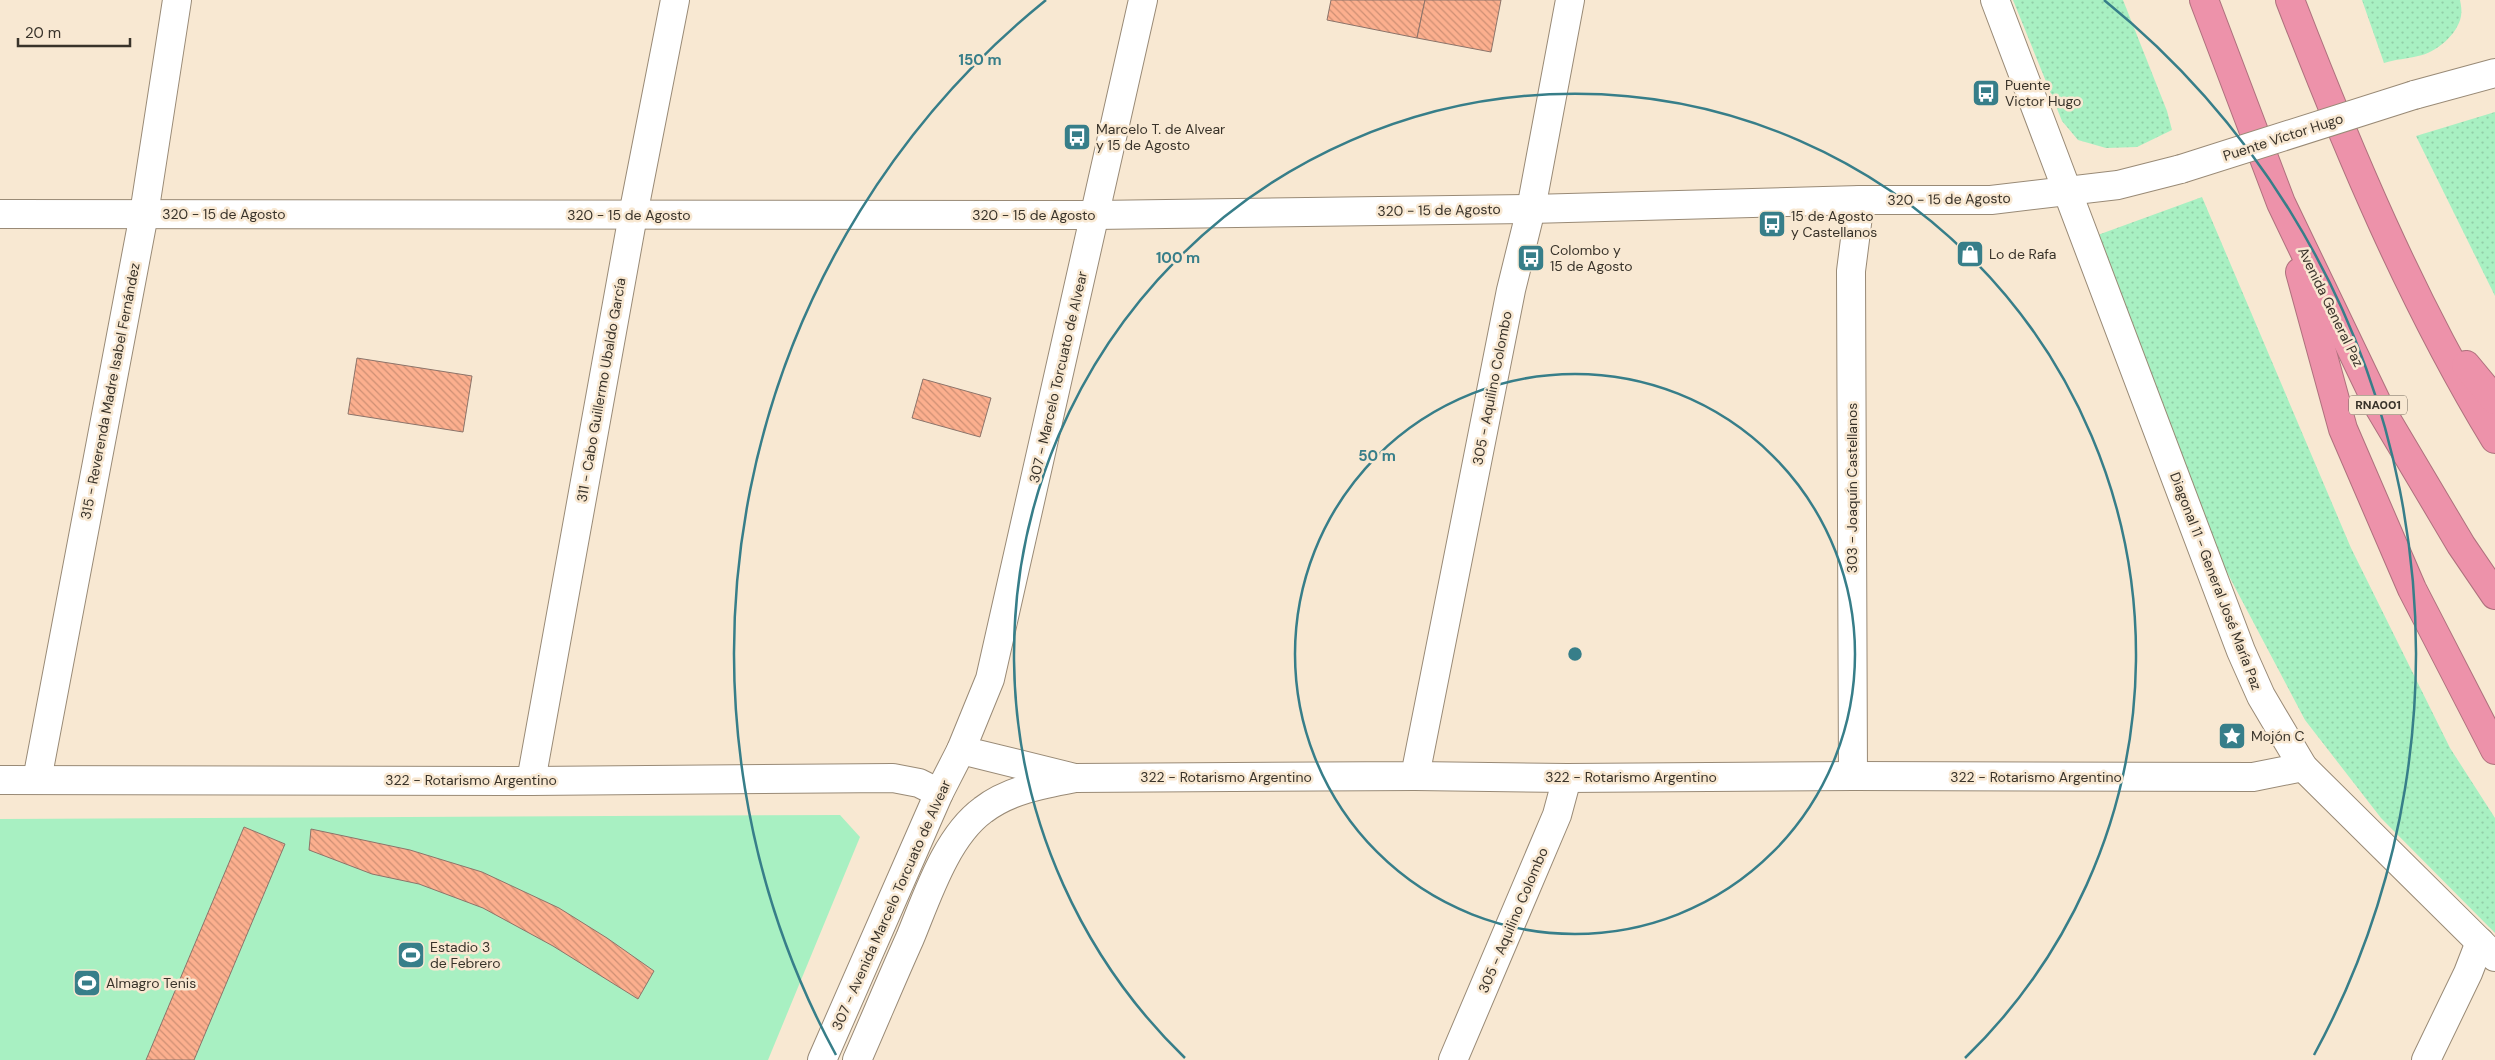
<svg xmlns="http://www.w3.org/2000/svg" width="2495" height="1060" font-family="'DM Sans',sans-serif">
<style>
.grass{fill:url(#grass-dots)}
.pitch{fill:#a8f0c2}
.building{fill:url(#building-back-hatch);stroke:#8c746a}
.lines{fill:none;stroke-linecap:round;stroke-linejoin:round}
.minor-casing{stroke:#998a76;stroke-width:30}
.tertiary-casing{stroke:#998a76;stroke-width:30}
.secondary-casing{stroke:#998a76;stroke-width:30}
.motorway-casing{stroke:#ae717d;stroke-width:30}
.minor{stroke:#fff;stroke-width:28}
.tertiary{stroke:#fff;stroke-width:28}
.secondary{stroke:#fff;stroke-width:28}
.motorway{stroke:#ed92aa;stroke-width:28}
.tertiary-bridge-casing{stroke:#998a76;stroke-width:30;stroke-linecap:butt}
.tertiary-bridge{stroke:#fff;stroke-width:28}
.ring{fill:none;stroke:#377e89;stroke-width:2.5}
.labels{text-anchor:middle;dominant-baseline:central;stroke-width:5;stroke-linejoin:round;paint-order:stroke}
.shield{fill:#f8e8d2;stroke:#72695c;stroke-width:1}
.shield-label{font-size:12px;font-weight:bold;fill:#39332a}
.poi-label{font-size:14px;fill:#39332a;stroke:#f8e8d2;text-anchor:start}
.street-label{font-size:14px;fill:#39332a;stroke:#f8e8d2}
.centre{fill:#377e89;stroke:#f8e8d2;stroke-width:2.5}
.ring-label{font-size:15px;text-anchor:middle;font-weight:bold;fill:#377e89;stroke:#f8e8d2;stroke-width:5;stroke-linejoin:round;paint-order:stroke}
</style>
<defs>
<pattern id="grass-dots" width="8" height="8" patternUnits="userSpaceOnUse" patternTransform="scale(1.25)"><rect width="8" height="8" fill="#a8f0c2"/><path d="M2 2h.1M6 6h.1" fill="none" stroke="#91cea7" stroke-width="1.8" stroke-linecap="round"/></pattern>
<pattern id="building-back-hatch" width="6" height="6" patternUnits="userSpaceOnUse" patternTransform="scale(1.25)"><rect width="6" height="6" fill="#fcaf8e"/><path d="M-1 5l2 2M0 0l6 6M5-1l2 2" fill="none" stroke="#cd8f74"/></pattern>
</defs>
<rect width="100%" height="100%" fill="#f8e8d2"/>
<g class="grass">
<polygon points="2013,0 2123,0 2167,111 2172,130 2137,147 2106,148 2078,140 2062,121"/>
<path d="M2362 0H2460C2461 5 2462 11 2461 16 2458 34 2436 53 2418 56 2407 59 2396 59 2384 63Z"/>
<polygon points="2495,112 2495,296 2416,136"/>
<polygon points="2202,197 2351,548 2450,748 2495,818 2495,933 2381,818 2305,720 2220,559 2095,236"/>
</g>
<polygon class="pitch" points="840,815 860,837 768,1060 0,1060 0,819"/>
<g class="building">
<polygon points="1331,0 1425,0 1417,38 1327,20"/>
<polygon points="1425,0 1501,0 1491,52 1417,38"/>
<polygon points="357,358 472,376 463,432 348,414"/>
<polygon points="923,379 991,398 980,437 912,418"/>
<polygon points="244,827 285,844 194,1060 146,1060"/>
<polygon points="311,829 410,850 482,872 559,908 607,938 654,971 638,999 553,946 483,908 419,884 372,874 309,850"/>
</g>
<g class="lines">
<g class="minor-casing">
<g id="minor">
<polyline points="1531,209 1570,0"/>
<polyline points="0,214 1095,215"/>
<polyline points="1415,776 1567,778 1853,776 2253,777 2303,767"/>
<polyline points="1853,776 1851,271 1860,200"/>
<polyline points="0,780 531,781 893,778 919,783 939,793"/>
<polyline points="37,780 144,214 177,0"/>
<polyline points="531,781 633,215 675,0"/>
<polyline points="1453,1060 1557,815 1567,778"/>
<polyline points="2426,1060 2468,973 2480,942"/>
</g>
</g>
<g class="tertiary-casing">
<g id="tertiary">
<polyline points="1143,0 990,679 961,750 1075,778 1415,776 1511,290 1531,209"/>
<polyline points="1995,0 2241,651 2261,696 2303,767 2495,957"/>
<polyline points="2414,95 2495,73"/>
<polyline points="1095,215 1531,209 1860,200 1991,200 2118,185 2181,169"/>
</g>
</g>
<g class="secondary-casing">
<g id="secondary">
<polyline points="822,1060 939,793 961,750"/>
<path d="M857 1060C875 1019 892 978 910 938 927 897 946 837 983 810 1009 790 1043 784 1075 778"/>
</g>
</g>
<g class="motorway-casing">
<g id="motorway">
<polyline points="2204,0 2281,203 2379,407 2461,545 2495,595"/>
<path d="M2290 0C2348 150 2411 301 2495 439"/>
<polyline points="2300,272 2343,429 2412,589 2495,750"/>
<polyline points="2466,365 2495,400"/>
</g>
</g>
<use href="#minor" class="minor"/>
<use href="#tertiary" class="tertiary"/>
<use href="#secondary" class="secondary"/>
<use href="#motorway" class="motorway"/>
<g class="tertiary-bridge-casing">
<polyline id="tertiary-bridge" points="2181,169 2414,95"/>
</g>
<use href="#tertiary-bridge" class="tertiary-bridge"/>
</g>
<g class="ring">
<circle cx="1575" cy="654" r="280"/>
<path d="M1185 1058A561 561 0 1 1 1965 1058"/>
<path d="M836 1055A841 841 0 0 1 1046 0M2104 0A841 841 0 0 1 2314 1055"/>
</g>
<defs>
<g id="bus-square" transform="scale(1.4375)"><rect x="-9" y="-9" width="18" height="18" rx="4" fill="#377e89" stroke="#f8e8d2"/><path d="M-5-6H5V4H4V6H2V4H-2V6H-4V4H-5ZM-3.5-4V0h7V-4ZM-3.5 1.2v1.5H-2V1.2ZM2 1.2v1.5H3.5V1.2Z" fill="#fff"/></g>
<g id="shop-square" transform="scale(1.4375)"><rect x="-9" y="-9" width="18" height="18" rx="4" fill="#377e89" stroke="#f8e8d2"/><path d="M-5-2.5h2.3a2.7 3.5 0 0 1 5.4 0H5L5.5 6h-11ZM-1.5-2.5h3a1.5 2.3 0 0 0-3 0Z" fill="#fff"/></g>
<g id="sight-square" transform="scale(1.4375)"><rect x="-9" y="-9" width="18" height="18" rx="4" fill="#377e89" stroke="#f8e8d2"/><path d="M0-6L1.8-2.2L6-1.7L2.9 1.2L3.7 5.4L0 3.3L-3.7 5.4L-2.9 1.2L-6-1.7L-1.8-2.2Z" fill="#fff"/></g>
<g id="stadium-square" transform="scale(1.4375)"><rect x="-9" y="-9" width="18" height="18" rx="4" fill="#377e89" stroke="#f8e8d2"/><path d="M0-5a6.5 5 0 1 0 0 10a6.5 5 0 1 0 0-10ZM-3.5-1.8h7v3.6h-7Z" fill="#fff"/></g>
</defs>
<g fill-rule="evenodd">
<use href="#bus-square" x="1986" y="93"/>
<use href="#bus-square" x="1077" y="137"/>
<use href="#bus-square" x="1772" y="224"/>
<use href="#shop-square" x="1970" y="254"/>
<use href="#bus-square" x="1531" y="258"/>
<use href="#sight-square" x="2232" y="736"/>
<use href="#stadium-square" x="411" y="955"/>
<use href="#stadium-square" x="87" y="983"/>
</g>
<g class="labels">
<rect class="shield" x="2349" y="395.5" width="58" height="19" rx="4"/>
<g class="shield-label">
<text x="2378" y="405">RNA001</text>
</g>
<g class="poi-label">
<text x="2005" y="85">Puente<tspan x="2005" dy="16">Victor Hugo</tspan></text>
<text x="1096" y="129">Marcelo T. de Alvear<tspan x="1096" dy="16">y 15 de Agosto</tspan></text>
<text x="1791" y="216">15 de Agosto<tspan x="1791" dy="16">y Castellanos</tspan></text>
<text x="1550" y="250">Colombo y<tspan x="1550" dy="16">15 de Agosto</tspan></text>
<text x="1989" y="254">Lo de Rafa</text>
<text x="2251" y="736">Mojón C</text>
<text x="430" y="947">Estadio 3<tspan x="430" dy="16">de Febrero</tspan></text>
<text x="106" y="983">Almagro Tenis</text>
</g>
<g class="street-label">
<text transform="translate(2283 137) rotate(-18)">Puente Víctor Hugo</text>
<text transform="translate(1949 199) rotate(-1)">320 - 15 de Agosto</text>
<text transform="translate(1439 210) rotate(-1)">320 - 15 de Agosto</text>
<text x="224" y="214">320 - 15 de Agosto</text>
<text x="629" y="215">320 - 15 de Agosto</text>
<text x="1034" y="215">320 - 15 de Agosto</text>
<text transform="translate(2331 307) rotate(64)">Avenida General Paz</text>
<text transform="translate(1058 377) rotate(-77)">307 - Marcelo Torcuato de Alvear</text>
<text transform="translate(1492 388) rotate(-79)">305 - Aquilino Colombo</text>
<text transform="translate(601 390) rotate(-80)">311 - Cabo Guillermo Ubaldo García</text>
<text transform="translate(110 391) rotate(-79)">315 - Reverenda Madre Isabel Fernández</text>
<text transform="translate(1852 488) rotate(-90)">303 - Joaquín Castellanos</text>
<text transform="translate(2216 581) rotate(69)">Diagonal 11 - General José María Paz</text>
<text x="1226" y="777">322 - Rotarismo Argentino</text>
<text x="1631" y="777">322 - Rotarismo Argentino</text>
<text x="2036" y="777">322 - Rotarismo Argentino</text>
<text x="471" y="780">322 - Rotarismo Argentino</text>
<text transform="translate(891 905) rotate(-66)">307 - Avenida Marcelo Torcuato de Alvear</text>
<text transform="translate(1513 920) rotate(-67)">305 - Aquilino Colombo</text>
</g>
</g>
<circle cx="1575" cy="654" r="8" class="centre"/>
<g class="ring-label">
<text x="980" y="65">150 m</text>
<text x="1178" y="263">100 m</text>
<text x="1377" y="461">50 m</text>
</g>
<path d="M18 38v8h112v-8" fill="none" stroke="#39332a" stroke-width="2.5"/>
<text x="25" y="38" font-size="15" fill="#39332a" stroke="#f8e8d2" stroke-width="4" paint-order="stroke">20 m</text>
</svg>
